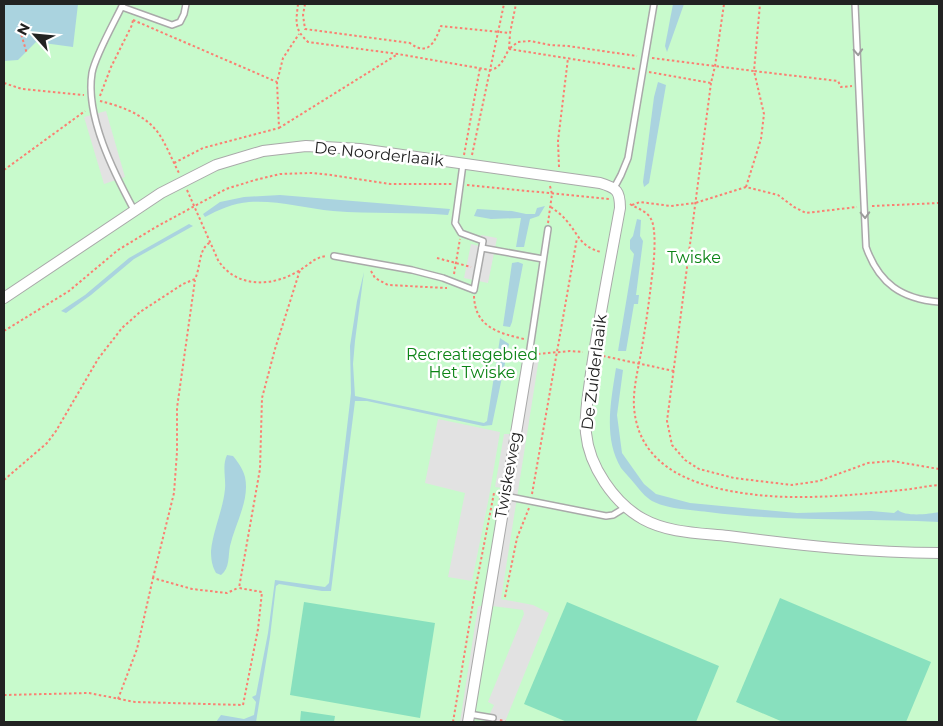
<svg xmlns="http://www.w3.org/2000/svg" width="943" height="726" font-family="Montserrat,sans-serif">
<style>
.park{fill:#c8facc}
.pitch{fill:#88e0be}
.parking{fill:#e2e2e2}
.water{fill:#aad3df}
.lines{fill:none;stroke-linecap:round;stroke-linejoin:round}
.service-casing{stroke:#a9a9a9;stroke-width:8}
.minor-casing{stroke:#a9a9a9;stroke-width:12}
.path{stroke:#fa8072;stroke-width:2;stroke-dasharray:2.5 2.5;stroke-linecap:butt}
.service{stroke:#fff;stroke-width:5}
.minor{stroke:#fff;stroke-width:10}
.oneway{stroke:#9c9c9c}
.labels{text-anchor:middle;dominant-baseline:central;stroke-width:5;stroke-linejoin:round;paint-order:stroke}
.street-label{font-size:16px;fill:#222;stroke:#fff}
.park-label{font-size:16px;fill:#0c8416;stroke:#fff}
</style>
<rect width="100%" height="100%" fill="#f2efe9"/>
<rect class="park" x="4" y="4" width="935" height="718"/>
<g class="pitch">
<polygon points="780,598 931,662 906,722 783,722 736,702"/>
<polygon points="304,602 435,623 420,718 290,695"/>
<polygon points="567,602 719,666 696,722 567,722 524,704"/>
<polygon points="301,711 335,716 334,722 300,722"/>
</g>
<g class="parking">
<polygon points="106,111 125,177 104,184 84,117"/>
<polygon points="481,235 497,238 488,283 464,278 471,244 479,246"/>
<polygon points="527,357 539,358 501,599 533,605 549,613 505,722 486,722 494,705 488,702 524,614 523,610 492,606 511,489 495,487 504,434 512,434"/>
<polygon points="438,419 500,432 489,497 472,581 448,577 465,493 425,483"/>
<polygon points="478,606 483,606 464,722 460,722"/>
</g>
<g class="water">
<polygon points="4,4 78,4 73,47 36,42 18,60 4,61"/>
<polygon points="673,4 684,4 667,52 665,46"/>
<polygon points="658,82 666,85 649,183 644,187 643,182 654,97"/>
<path d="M280 195 450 209 448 215C410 212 371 214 333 211 305 208 277 200 249 202 234 203 218 210 205 217L203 214 220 202 244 197Z"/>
<polygon points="545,206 539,216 530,219 524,247 516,247 521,218 491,219 474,216 477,209 512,211 526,214 535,214 537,208"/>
<polygon points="637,219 641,220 640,236 643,241 636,295 639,295 638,304 634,304 626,351 618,351 634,254 630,249 630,240 633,236"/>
<polygon points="189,224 193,226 134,259 91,295 66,313 61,311 85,295 129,258"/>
<polygon points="518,262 523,264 512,322 510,327 503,326 512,263"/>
<polygon points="364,272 355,341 353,364 355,396 484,423 487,421 500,338 509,344 492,425 483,426 367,401 355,401 331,591 322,591 279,584 276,586 270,637 256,722 216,722 221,715 244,719 254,715 256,702 252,697 256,695 268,633 275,580 325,587 329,583 351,393 350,346 357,301"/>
<path d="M616 368 623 370 617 415 622 453 644 484 656 494 690 503 797 513 871 511 894 513 898 510C905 517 930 514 939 512V522C862 518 785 522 708 512 692 510 667 509 652 501 645 497 639 489 634 483 630 478 625 473 621 468 603 438 611 401 616 368Z"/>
<path d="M227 455 233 456C238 462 243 469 245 477 250 500 235 524 230 546 228 556 230 568 221 575L216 573C212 566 211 559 211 551 213 530 223 510 225 489 226 478 222 465 227 455Z"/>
</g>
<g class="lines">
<g class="service-casing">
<g id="service">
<path d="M123 4C115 21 95 56 92 73 85 116 114 173 134 210"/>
<path d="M855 4 866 247C879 284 902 299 939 302"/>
<polyline points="122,7 172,25 180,22 184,14 186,4"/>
<polyline points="614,188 621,175 628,158 654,4"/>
<polyline points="482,248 543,259"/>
<polyline points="334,256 412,270 443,278 474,290 483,241 461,233 455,223 463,164"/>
<polyline points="529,355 548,229"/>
<polyline points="505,496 606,516 613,515 626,507"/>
<polyline points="469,714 493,718"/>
</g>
</g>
<g class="minor-casing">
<g id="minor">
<path d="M4 298 161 193 216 165 263 151 306 146 360 149 600 183C617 188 620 191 620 208 610 263 599 318 591 373 589 392 584 413 586 433 589 466 614 503 643 519 668 533 700 533 728 536 798 545 869 553 939 553"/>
<polyline points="468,722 529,355"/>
</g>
</g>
<g class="path">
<path d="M298 4C296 22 294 29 308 42L398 54 490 70C501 68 504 58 509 49L635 69"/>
<path d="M305 4 303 15 305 29 410 43C428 57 435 42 441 26L510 33 516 4"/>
<polyline points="133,20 277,82"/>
<polyline points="20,30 27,54"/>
<polyline points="510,48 518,42 530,41 550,45 568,46 637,56"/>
<polyline points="509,49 510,34"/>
<polyline points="652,58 754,71 760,4"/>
<polyline points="649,72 711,83 715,66 724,4"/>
<polyline points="4,83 22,89 84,95"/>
<polyline points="711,83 667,421 672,445 685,460 699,469 734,478 792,485 819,481 868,463 892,461 939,469"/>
<polyline points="100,96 111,67 132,25 133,20"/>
<path d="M100 101C121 106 146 115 159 134 167 146 172 160 179 173"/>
<polyline points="279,128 398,54"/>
<polyline points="464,155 480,68"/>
<polyline points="472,155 504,4"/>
<polyline points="174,163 203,148 279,128 277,82 283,58 299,34"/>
<polyline points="559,167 558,141 568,58"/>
<polyline points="4,170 85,111"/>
<polyline points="467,185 609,199"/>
<polyline points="746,187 761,139 764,114 754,71 838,81 841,87 852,86"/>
<path d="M187 190 218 260C236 289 274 287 300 270 310 264 315 257 327 256"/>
<path d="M630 204C638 209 647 211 651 219 657 229 654 264 652 276 649 303 645 331 640 358 637 374 633 391 634 407 639 473 704 489 758 495 805 500 855 495 902 490 914 489 926 486 939 485"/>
<polyline points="632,205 640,202 671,206 695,203 746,187 778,195 794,207 806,213 857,207"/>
<polyline points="872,206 939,203"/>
<path d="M551 207C556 211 562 215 566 220 580 236 579 246 601 252"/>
<polyline points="548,223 552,194 550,186"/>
<polyline points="437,258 471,267"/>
<polyline points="371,271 375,278 388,285 447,288"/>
<polyline points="454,274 460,239"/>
<path d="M474 296C475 327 498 333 524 339"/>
<polyline points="4,331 69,291 118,250 156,227 226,189 255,180 280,174 311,173 331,175 390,184 452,184"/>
<polyline points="538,354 570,351 583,352"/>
<polyline points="603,356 674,371"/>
<path d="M4 480 47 443 56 431 98 359 122 328 140 312 183 284 195 279C201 267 198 248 211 242"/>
<polyline points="532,494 577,238"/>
<polyline points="153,578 174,493 177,452 177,408 195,280"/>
<polyline points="505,597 517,538 529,508"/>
<polyline points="4,695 89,693 135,702 243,705 258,629 262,592 239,588 260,469 262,398 275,349 300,270"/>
<polyline points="118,699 137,649 153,578 192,589 227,593 238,588"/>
<polyline points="500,720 506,722"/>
<polyline points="453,722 475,591 494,493"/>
</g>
<use href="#service" class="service"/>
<use href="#minor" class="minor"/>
</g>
<defs><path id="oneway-chevron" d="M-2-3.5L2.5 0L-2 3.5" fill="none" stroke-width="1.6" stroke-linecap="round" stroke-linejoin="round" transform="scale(1.25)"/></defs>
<g class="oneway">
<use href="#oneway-chevron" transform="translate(858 52) rotate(87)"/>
<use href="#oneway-chevron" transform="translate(865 215) rotate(88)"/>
</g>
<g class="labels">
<g class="street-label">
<text transform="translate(379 154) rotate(6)">De Noorderlaaik</text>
<text transform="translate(594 372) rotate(-83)">De Zuiderlaaik</text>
<text transform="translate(508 475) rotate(-80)">Twiskeweg</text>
</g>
<g class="park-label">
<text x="694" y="257">Twiske</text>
<text x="472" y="354">Recreatiegebied<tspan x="472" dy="18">Het Twiske</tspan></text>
</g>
</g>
<rect width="943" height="726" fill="none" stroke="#222222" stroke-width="10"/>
<g transform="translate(35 35) rotate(297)" stroke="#ffffff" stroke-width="4" paint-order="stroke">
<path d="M0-4L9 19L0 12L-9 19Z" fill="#222222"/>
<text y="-8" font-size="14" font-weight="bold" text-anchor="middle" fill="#222222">N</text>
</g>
</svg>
